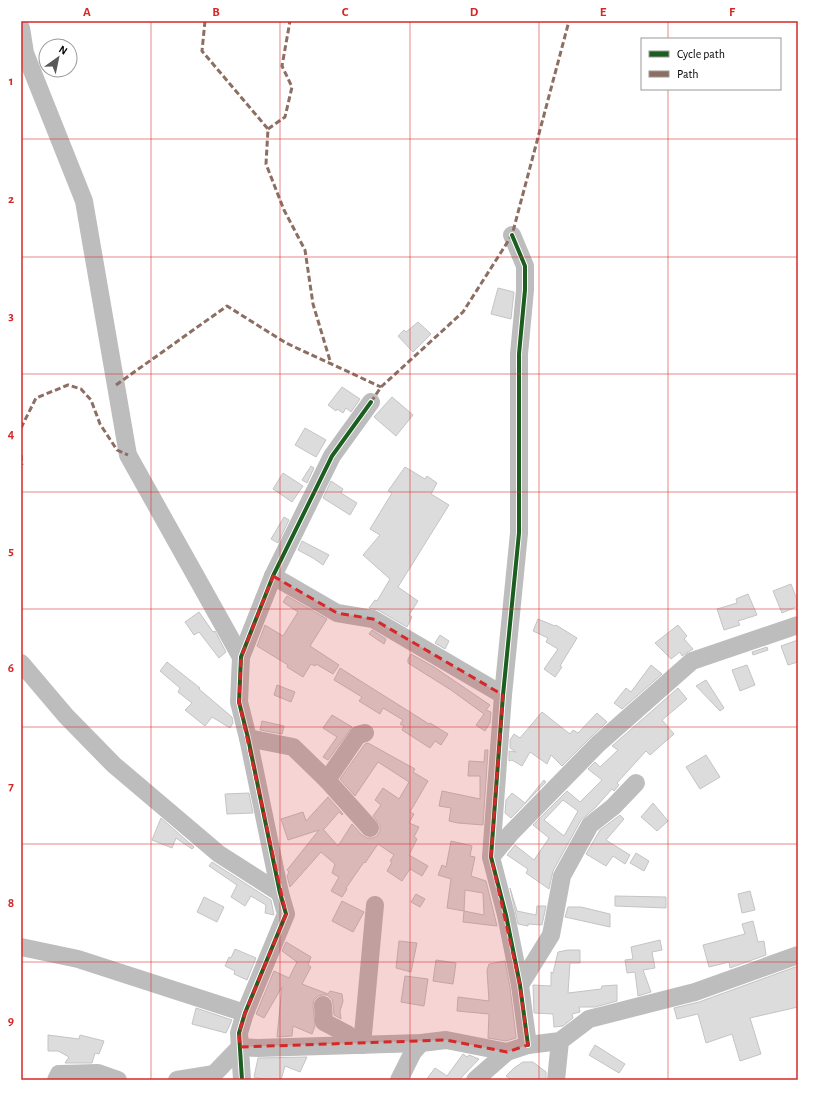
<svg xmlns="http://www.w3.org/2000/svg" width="819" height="1101" font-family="'Alegreya Sans',sans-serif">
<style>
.building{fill:#dcdcdc;stroke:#c4c4c4;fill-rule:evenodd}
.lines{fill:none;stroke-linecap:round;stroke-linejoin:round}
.minor{stroke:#bdbdbd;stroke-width:18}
.quiet{stroke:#8d6e63;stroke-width:3;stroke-dasharray:6 3;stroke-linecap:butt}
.cycleway-casing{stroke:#fff;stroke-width:6}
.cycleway{stroke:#1b5e20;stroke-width:4}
.marked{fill:#d62828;fill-opacity:0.2;stroke:#d62828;stroke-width:3;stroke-dasharray:8 5;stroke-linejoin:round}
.grid{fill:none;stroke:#d62828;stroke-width:1;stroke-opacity:0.55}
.neatline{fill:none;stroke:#d62828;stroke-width:1.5}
.grid-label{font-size:13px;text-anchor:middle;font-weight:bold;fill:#d62828}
</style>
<rect width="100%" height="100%" fill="#fff"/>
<g class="building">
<polygon points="498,288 514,292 511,319 491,314"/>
<polygon points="418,322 431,334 413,352 398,336 404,330 406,332"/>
<polygon points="342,387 360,399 351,412 346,408 343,413 337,409 336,411 328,405"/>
<polygon points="392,397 413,415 396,436 374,417"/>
<polygon points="305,428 326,440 316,457 295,445"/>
<polygon points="311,466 314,468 307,483 302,480"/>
<polygon points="405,467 425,479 427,476 437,483 431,494 449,505 398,587 418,601 409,615 412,617 407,627 378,610 369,608 375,600 377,601 390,579 363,555 380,535 370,529 392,493 388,491"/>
<polygon points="283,473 303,486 292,502 273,489"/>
<polygon points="331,481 343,489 341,493 357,503 350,515 323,498"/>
<polygon points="284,517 289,520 278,543 271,539"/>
<polygon points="302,541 329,555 323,565 313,558 298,550"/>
<polygon points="791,584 798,602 798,606 782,613 773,591"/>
<polygon points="748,594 757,615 738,621 740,625 724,630 717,609 737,603 736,599"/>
<polygon points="287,596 327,619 310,646 339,665 333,674 316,664 315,666 311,664 303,677 287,667 288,665 257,646 265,625 283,636 298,612 283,602"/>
<polygon points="199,612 213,632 215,631 226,652 219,658 199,632 194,635 185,622"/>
<polygon points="538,619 555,626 556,625 577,638 560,666 562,667 555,677 544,669 558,649 546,642 548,638 533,631"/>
<polygon points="678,625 687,636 684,639 693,649 682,656 680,652 671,659 655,643"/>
<polygon points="372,630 386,639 384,644 369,634"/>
<polygon points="440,635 449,641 445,649 435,643"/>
<polygon points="798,640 798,662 788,665 781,646"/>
<polygon points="767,647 768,650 753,655 752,652"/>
<polygon points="411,654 434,667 490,705 486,710 491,712 490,723 485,731 476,725 484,714 451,690 408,663 408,659"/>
<polygon points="167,662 200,688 199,689 232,717 233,723 230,728 212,717 205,726 185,710 192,703 178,692 180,688 160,671"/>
<polygon points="651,665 662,674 622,709 614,703 626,688 631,692"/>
<polygon points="747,665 755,685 740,691 732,670"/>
<polygon points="340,668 429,724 430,723 448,734 441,745 435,741 430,748 402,730 404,726 400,724 403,720 383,708 380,714 359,701 362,697 334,680"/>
<polygon points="706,680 724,708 720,711 696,686"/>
<polygon points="277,685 295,692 291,702 274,695"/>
<path d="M678 688 687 699 662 720 674 734 650 755 646 751 617 783 619 785 614 791 612 789 595 808 581 820 553 871 549 889 526 873 528 869 507 855 515 845 534 860 549 838 533 825 567 791 580 802 602 780 588 769 595 762 600 767 618 750 612 746ZM563 800 578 811 564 836 544 820Z"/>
<polygon points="542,712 570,734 573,730 578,733 597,713 607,722 591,737 562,766 551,755 547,764 530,752 522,766 512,760 509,761 509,751 516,752 510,748 510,740 514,734 520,738"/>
<polygon points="332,715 352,727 328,760 323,757 337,737 323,728"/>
<polygon points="262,721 284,726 282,734 260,730"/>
<polygon points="368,743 415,769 413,772 428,781 410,812 414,814 409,823 419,827 414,837 417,839 409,855 428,866 422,876 410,869 402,881 387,871 392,862 390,861 394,855 378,844 365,863 364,862 346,888 347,889 342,897 331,891 339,877 332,873 335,864 321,852 290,887 287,876 289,872 287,870 319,830 288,840 281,819 303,812 306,821 328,797 343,814 342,815 339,812 325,828 323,829 338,846 352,824 362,835 367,838 373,838 377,836 380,831 380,825 373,816 381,805 375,800 383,788 399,799 409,782 378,762 355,796 340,779 365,744"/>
<polygon points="485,750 488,750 483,825 458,823 449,821 451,808 439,806 442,791 480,799 480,776 468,776 469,761 484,762"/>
<polygon points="706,755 720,777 700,789 686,767"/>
<polygon points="544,780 546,782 511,818 505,813 506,800 512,793 525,803"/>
<polygon points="249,793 253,813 227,814 225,794"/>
<polygon points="653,803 668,821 657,831 641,817"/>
<polygon points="620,815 624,819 606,840 630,855 625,864 613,856 606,866 586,854 600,830"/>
<polygon points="161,818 194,847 192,849 176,838 172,848 152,840"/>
<path d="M451 841 472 846 470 856 475 857 471 876 486 881 497 926 463 922 464 911 447 908 451 879 438 875 442 865 446 867ZM465 890 483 893 484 915 464 911Z"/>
<polygon points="636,853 649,861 644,871 630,863"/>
<polygon points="212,862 271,900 274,915 265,913 266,905 251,896 245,906 231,897 237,885 209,866"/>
<polygon points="510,888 517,911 536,915 537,906 546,906 542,925 528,924 528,926 518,924"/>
<polygon points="750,891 755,910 742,913 738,894"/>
<polygon points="416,894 425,899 420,907 411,902"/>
<polygon points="615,896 666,897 666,908 615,906"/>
<polygon points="204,897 224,907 217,922 197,912"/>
<polygon points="342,901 364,912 353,932 332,921"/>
<polygon points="568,907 581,907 610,914 610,927 565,917"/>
<polygon points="753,921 758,942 764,941 766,955 730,968 729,962 709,967 703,945 745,934 742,924"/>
<polygon points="660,940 662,950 652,952 655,968 643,970 651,992 638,996 635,972 627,973 625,960 633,959 631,947"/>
<polygon points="399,941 417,943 411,972 396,968"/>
<polygon points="286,942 311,957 308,965 311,967 302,984 328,994 330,991 342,994 343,1001 340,1011 341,1019 334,1015 333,1004 332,999 327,995 322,995 318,996 314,1000 313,1005 315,1026 312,1034 293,1026 292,1036 277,1037 282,987 264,1018 256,1014 274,971 289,978 297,962 282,951"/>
<polygon points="235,949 256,958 247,980 234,974 235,971 225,966 229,957 231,958"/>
<polygon points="568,950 580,950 580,963 570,963 568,993 601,989 602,986 617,985 617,1001 595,1007 579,1007 580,1012 572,1014 573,1018 563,1026 554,1027 553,1014 534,1013 533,985 551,986 551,972 553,973 558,952"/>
<polygon points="436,960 456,963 453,984 433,981"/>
<polygon points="505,961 510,987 516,1036 516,1038 506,1041 488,1038 489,1014 457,1011 458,997 489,1001 487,970 489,964"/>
<polygon points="798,966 798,1007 750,1018 761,1054 740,1061 732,1034 706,1043 698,1014 677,1019 674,1008 699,1002"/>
<polygon points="405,976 428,979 424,1006 401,1002"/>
<polygon points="196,1008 232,1020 226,1033 192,1024"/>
<polygon points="48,1035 79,1039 80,1035 104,1041 99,1054 95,1053 92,1063 65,1063 69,1057 58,1051 48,1051"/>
<polygon points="595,1045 625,1064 619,1073 589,1055"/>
<polygon points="463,1054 467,1057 469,1055 479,1059 459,1080 426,1080 435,1068 447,1076"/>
<polygon points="307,1057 300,1072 285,1066 281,1080 267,1080 254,1077 258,1058"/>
<polygon points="523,1062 533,1062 546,1072 546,1080 512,1080 506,1076 514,1068"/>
</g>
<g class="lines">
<g class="minor">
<polyline points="21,28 25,53 84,201 128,455 241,657"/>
<polyline points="512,235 525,266 525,290 519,354 519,533 503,695 491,857 506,915 520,985 528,1045"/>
<polyline points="273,576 337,613 373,619 503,695"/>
<polyline points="21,663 66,716 114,765 219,854 280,893"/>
<polyline points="248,738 293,747 327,780 370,828"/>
<polyline points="327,780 358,735 365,733"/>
<polyline points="491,857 511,833 598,744 692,661 798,625"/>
<polyline points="21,947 78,959 245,1013"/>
<polyline points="520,985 551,935 562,876 590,825 613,807 636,783"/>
<polyline points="323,1005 324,1022 347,1034 362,1045"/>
<polyline points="362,1045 375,905"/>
<polyline points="56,1080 59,1074 98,1073 118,1080"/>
<polyline points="177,1080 214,1074 240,1047 258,1048 421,1043 446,1040 507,1052"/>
<polyline points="242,1080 239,1033 245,1013 286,914 280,893 248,738 239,702 241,657 273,576 332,456 371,402"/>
<polyline points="399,1080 413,1052 421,1043"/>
<polyline points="475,1080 507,1052 528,1045 560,1041 589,1019 695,992 798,955"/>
<polyline points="556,1080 560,1041"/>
</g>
<g class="quiet">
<polyline points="205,21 202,51 268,129 266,164 284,210 305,250 313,304 331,364"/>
<polyline points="268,129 285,117 292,87 282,66 290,21"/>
<polyline points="116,385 227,306 286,343 381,387"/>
<polyline points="371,402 381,387 463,312 512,235 569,21"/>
<polyline points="21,428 36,398 68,385 81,389 91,400 100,424 117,450 128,455"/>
<polyline points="21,455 22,465"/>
</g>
<g class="cycleway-casing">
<g id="cycleway">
<polyline points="512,235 525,266 525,290 519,354 519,533 503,695 491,857 506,915 520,985 528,1045"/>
<polyline points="242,1080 239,1033 245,1013 286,914 280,893 248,738 239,702 241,657 273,576 332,456 371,402"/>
</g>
</g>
<use href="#cycleway" class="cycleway"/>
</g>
<path class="marked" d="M273 576 337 613 373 619 503 695 491 857 520 985 528 1045 507 1052 446 1040 240 1047 239 1033 245 1013 286 914 239 702 241 657Z"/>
<path class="grid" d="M151 21V1080M280 21V1080M410 21V1080M539 21V1080M668 21V39M668 89V1080M21 139H798M21 257H798M21 374H798M21 492H798M21 609H798M21 727H798M21 844H798M21 962H798"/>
<rect width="819" height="1101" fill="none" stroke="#ffffff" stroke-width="44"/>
<rect x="641" y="38" width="140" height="52" fill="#ffffff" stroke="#999999"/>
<rect x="649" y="51" width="20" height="6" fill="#1b5e20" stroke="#999999"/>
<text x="677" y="58" font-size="12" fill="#000000">Cycle path</text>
<rect x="649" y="71" width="20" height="6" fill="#8d6e63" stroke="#999999"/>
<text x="677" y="78" font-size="12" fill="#000000">Path</text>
<g transform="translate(58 58) rotate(33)"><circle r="19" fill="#ffffff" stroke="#999999"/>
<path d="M0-3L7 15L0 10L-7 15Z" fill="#595959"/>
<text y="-6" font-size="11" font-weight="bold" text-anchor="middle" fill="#000000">N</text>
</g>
<rect x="22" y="22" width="775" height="1057" class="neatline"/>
<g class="grid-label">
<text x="87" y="16">A</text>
<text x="216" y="16">B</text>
<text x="345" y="16">C</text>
<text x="474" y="16">D</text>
<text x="603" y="16">E</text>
<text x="732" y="16">F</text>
<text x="11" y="85">1</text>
<text x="11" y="203">2</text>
<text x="11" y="320">3</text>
<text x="11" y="438">4</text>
<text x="11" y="555">5</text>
<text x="11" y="672">6</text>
<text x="11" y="790">7</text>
<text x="11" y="907">8</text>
<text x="11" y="1025">9</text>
</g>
</svg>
